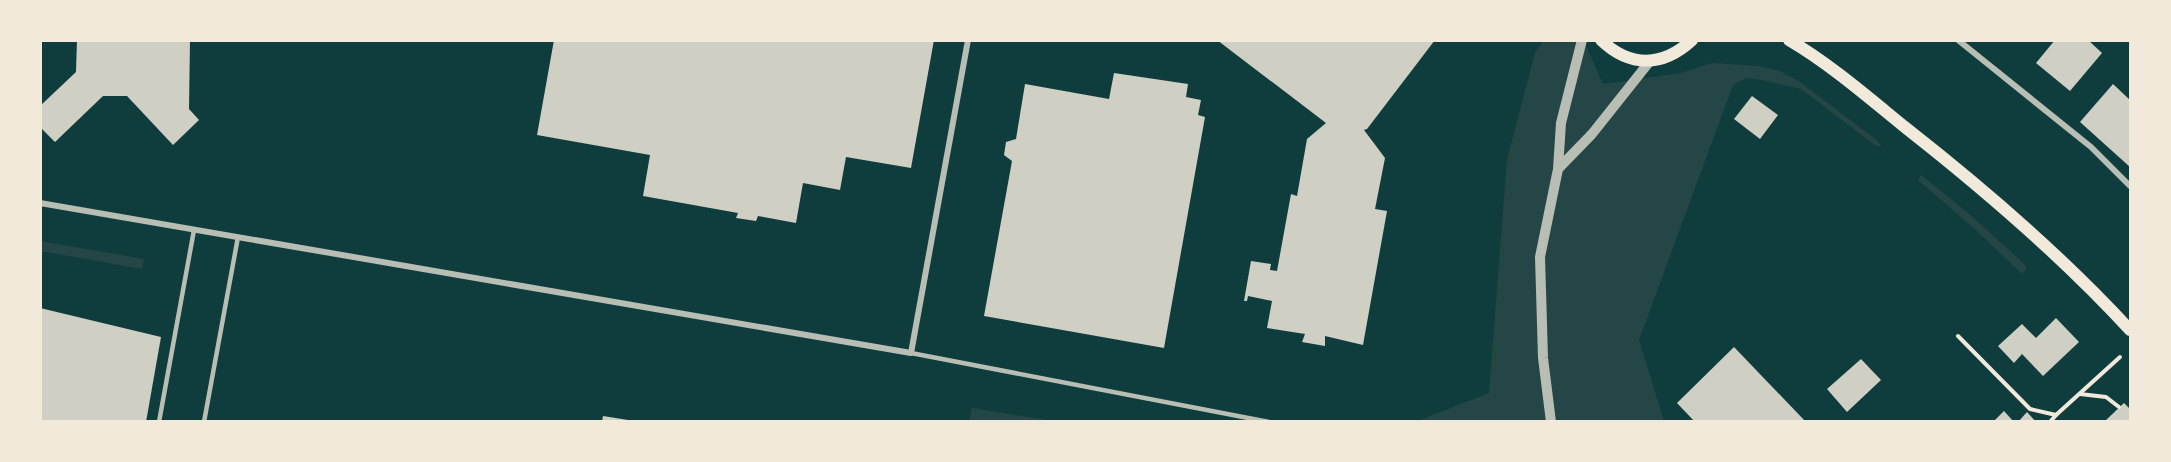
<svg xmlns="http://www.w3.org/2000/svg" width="2171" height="462" font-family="Quicksand,sans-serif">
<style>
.green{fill:#244646}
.building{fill:#cfcfc3}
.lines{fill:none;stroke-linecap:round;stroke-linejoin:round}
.path{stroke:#f1e9da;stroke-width:4}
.service{stroke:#b8beb3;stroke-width:4.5}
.minor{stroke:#b8beb3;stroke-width:6}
.tertiary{stroke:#b8beb3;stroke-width:10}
.secondary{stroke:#f1e9da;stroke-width:12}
</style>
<rect width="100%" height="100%" fill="#0f3d3e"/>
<g class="green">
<polygon points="1543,41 1584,41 1603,84 1681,73 1712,63 1759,66 1780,71 1800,82 1878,141 1881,146 1876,146 1801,89 1762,80 1746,78 1733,85 1639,340 1664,421 1415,422 1489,393 1507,159 1535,53"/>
<polygon points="1921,175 1968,213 2021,261 2027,268 2022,274 1976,230 1918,180"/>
<polygon points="40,241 144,259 142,269 41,251"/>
<polygon points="972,408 1053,421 969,421"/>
</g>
<g class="building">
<polygon points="77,40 190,40 189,109 199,120 173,145 127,96 103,96 55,142 40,127 40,106 76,72"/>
<polygon points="554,40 934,40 911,168 846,157 840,190 803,183 796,223 758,216 756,221 736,218 738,213 643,196 650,155 537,135"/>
<polygon points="1217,40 1435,40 1367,129 1364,130 1385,158 1375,209 1387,211 1363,345 1325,336 1325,346 1302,342 1305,334 1267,328 1272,301 1248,296 1247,301 1244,301 1251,261 1271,264 1270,270 1277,271 1291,194 1297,196 1307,139 1326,123"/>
<polygon points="2055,40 2088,40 2102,53 2070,91 2036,63"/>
<polygon points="1114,73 1188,84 1186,97 1201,100 1198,115 1205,117 1164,348 984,316 1012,161 1004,155 1006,142 1016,139 1025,84 1109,99"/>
<polygon points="2113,84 2130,100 2130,167 2080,122"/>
<polygon points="1752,96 1778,115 1760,139 1734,119"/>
<polygon points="40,308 161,337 146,422 40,422"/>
<polygon points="2056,318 2079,342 2043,376 2022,354 2014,363 1998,346 2022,324 2036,338"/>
<polygon points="1734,347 1806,422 1695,422 1677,403"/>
<polygon points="1861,359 1881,380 1847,412 1827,389"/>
<polygon points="2124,403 2130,409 2130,422 2104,422"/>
<polygon points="2004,411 2014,422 1993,422"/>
<polygon points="2027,412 2036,422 2018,422"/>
<polygon points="603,416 628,420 627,422 602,422"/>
</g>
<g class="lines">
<g class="path">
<polyline points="1958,336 2030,409 2056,415 2120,357"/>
<polyline points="2080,394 2106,397 2119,407"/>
<polyline points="2050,422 2056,415"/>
</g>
<g class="service">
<polyline points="911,353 1269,422"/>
<polyline points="159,422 194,230"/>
<polyline points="204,422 238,237"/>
</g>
<g class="minor">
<polyline points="1958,40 2091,147 2130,186"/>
<polyline points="40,203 911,353 968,40"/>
</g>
<g class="tertiary">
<polyline points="1558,169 1592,134 1650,61"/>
<polyline points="1551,422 1543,358 1540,257 1558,169 1561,123 1582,40"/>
</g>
<g class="secondary">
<path d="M1601 40C1630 68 1663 67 1692 40"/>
<path d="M1789 40C1830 64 1869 98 1906 128 1985 190 2062 256 2130 330"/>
</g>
</g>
<rect width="2171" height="462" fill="none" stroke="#f1e9da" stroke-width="84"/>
</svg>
